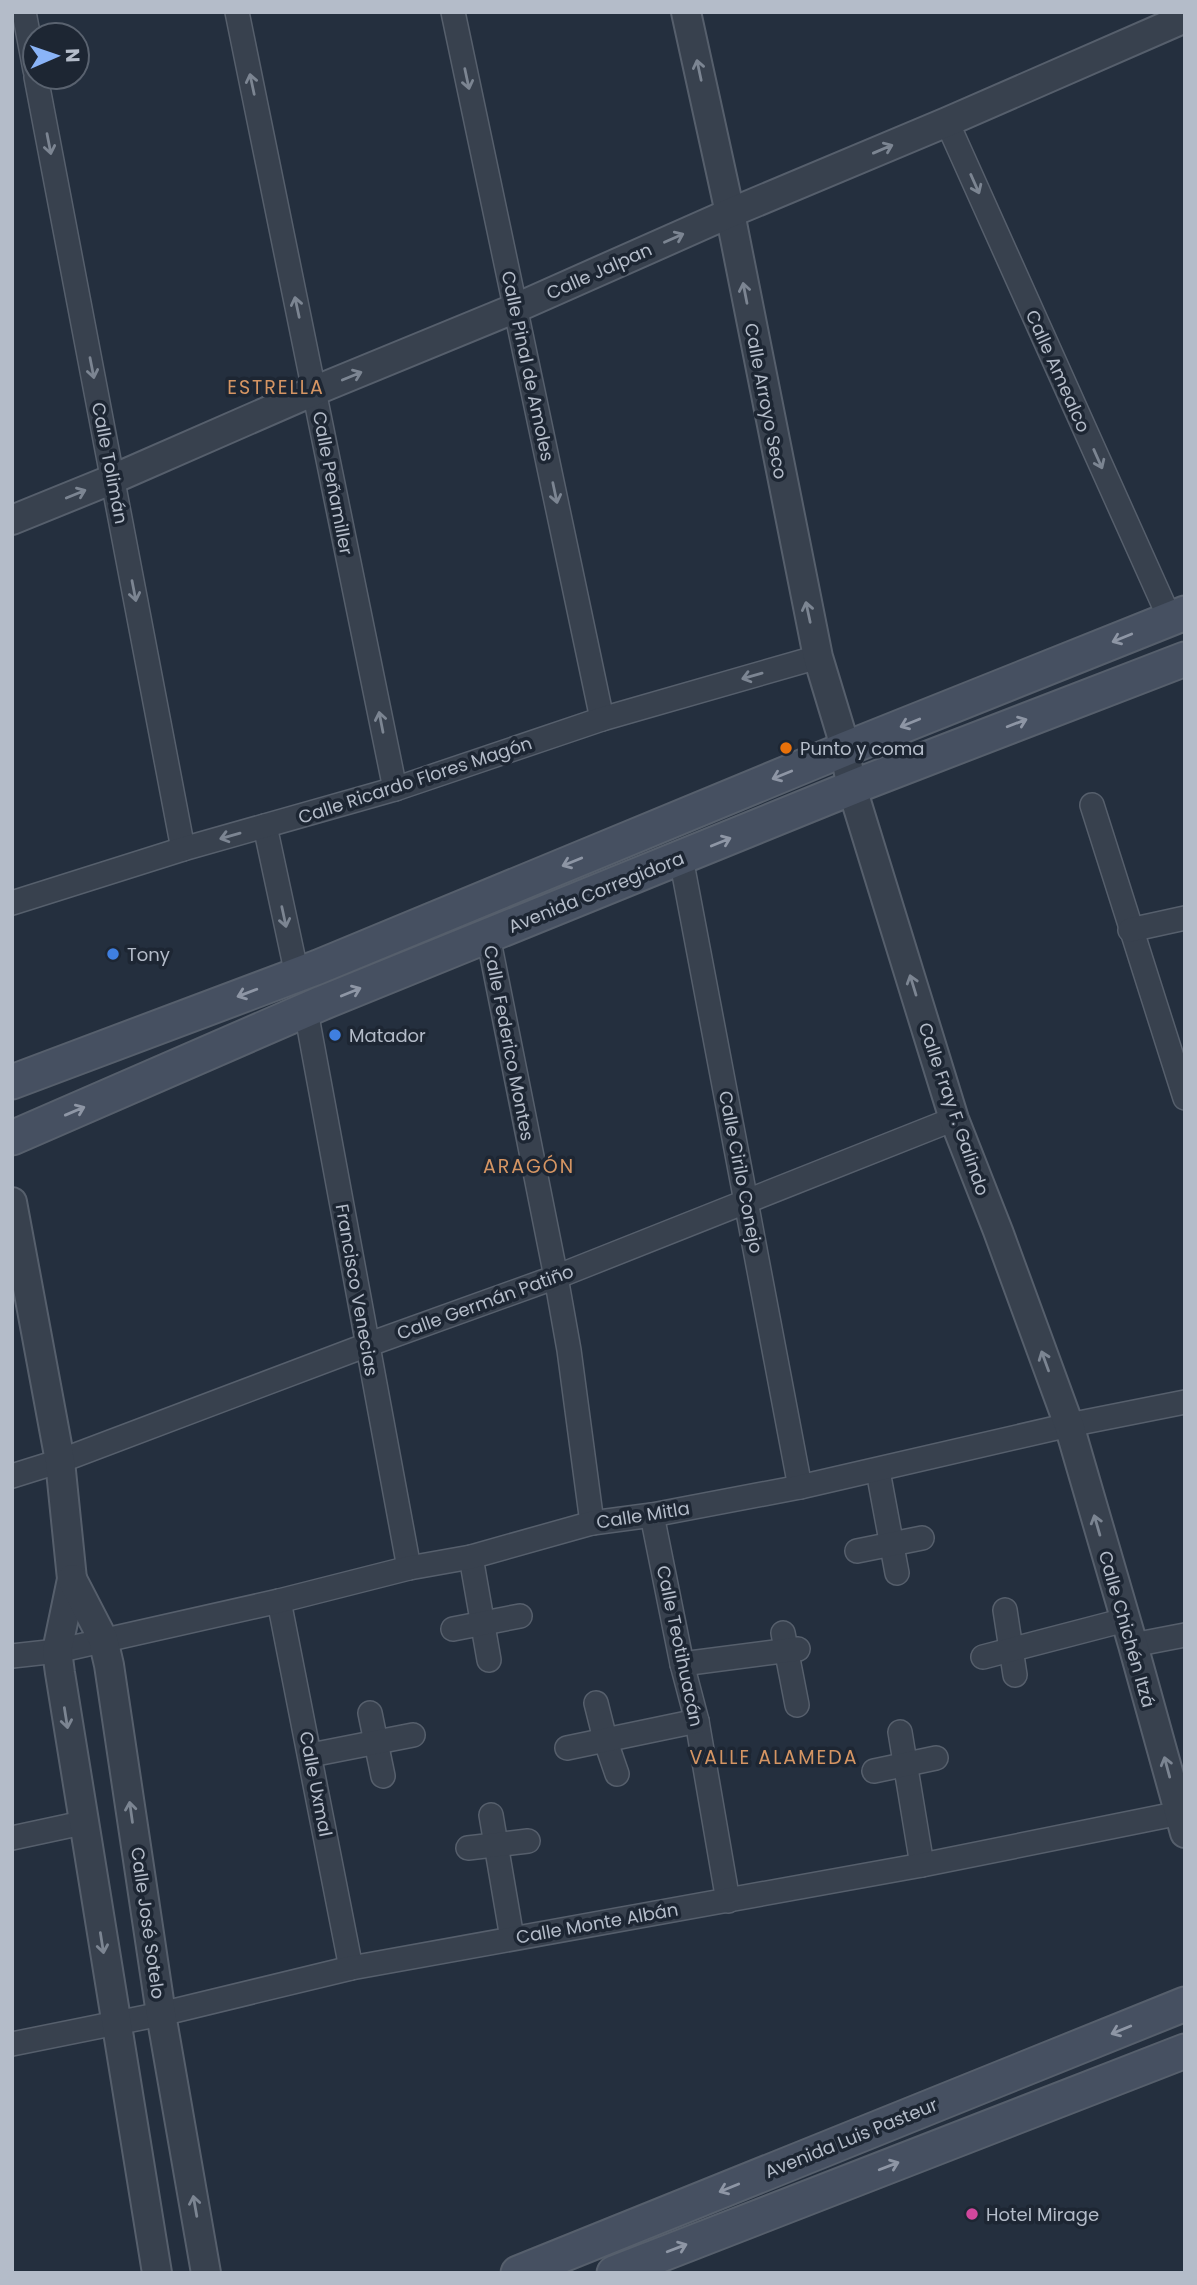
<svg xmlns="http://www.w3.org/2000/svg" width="1197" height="2285" font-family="Poppins,sans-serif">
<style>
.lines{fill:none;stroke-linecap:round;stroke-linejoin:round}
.minor-casing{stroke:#565f6c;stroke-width:26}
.tertiary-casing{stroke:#565f6c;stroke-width:32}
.secondary-casing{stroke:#565f6c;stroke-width:37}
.minor{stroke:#38414e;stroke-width:23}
.tertiary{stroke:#38414e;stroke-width:28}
.secondary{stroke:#465061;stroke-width:33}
.oneway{stroke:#7c8592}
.oneway2{stroke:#8e96a5}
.food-dot{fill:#e8710a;stroke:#1d2633;stroke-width:2.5}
.shop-dot{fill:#3f7fe0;stroke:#1d2633;stroke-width:2.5}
.hotel-dot{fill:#d1479c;stroke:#1d2633;stroke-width:2.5}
.labels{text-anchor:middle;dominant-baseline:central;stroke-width:7;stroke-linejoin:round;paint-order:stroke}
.street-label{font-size:18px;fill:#b4bcc9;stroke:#1d2633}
.poi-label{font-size:18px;fill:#b4bcc9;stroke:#1d2633;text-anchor:start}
.neighbourhood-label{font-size:19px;letter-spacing:2px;fill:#d59563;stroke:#1d2633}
</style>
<rect width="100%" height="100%" fill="#242f3e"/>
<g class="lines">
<g class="minor-casing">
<g id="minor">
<polyline points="24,12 35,70"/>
<polyline points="237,12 395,789"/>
<polyline points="453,12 602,719"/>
<polyline points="36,77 183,849"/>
<polyline points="947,122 1170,619"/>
<polyline points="1092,805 1185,1098"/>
<polyline points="265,826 297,975"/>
<polyline points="681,858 800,1487"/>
<polyline points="12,903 183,849 395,789 602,719 818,657"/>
<polyline points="1130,930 1185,918"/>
<polyline points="488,936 556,1277 569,1350 592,1523"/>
<polyline points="306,1011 409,1568"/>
<polyline points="878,1471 897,1573"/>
<polyline points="12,1476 60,1461 367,1345 556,1277 954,1119"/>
<polyline points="652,1515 682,1664 697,1721 728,1901"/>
<polyline points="857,1551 922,1538"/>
<polyline points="471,1557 489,1660"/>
<polyline points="279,1601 351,1968"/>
<polyline points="1005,1610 1015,1675"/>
<polyline points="453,1629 520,1616"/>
<polyline points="783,1633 797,1705"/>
<polyline points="1133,1645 1185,1635"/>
<polyline points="12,1656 57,1651 279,1601 409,1568 471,1557 592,1523 652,1515 800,1487 1069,1425 1185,1402"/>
<polyline points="983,1657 1125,1620"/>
<polyline points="682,1664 798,1649"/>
<polyline points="596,1703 605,1739 617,1774"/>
<polyline points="370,1713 383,1776"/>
<polyline points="900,1732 922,1865"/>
<polyline points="567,1748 697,1721"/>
<polyline points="311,1755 413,1735"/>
<polyline points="874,1771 936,1758"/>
<polyline points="491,1815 512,1938"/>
<polyline points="12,1838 82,1823"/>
<polyline points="468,1848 528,1841"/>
<polyline points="12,2044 161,2014 351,1968 922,1865 1185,1812"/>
</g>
</g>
<g class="tertiary-casing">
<g id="tertiary">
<polyline points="686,12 730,213 818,657 841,733 852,788 954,1119 998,1231 1069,1425 1133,1645 1185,1833"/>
<polyline points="12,520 113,479 314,391 516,308 730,213 947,122 1185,18"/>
<polyline points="12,1202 60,1461 72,1579 57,1651 60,1673 157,2273"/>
<polyline points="72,1579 103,1639 109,1665 161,2014 206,2273"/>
</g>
</g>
<g class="secondary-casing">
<g id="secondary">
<polyline points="12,1082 318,967 845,749 1185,613"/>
<polyline points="12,1138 322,1003 866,782 1185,659"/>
<polyline points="518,2273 1185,2004"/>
<polyline points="614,2273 1185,2051"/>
</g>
</g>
<use href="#minor" class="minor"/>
<use href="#tertiary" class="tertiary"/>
<use href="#secondary" class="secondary"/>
</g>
<defs><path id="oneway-shaft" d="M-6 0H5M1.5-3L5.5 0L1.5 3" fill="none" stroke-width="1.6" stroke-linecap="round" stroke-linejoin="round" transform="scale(1.75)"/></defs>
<g class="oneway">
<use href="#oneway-shaft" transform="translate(699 70) rotate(-102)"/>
<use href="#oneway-shaft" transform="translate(467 79) rotate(78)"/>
<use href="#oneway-shaft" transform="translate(252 84) rotate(-102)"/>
<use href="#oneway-shaft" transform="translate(49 144) rotate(79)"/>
<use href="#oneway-shaft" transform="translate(883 149) rotate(-23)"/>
<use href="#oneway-shaft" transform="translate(975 184) rotate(66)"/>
<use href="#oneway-shaft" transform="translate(674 238) rotate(-24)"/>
<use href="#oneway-shaft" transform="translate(745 293) rotate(-101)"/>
<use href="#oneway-shaft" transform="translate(297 307) rotate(-102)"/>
<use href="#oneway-shaft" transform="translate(92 368) rotate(79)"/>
<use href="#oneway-shaft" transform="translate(352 376) rotate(-22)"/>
<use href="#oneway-shaft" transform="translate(1098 459) rotate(66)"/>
<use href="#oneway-shaft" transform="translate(555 493) rotate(78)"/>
<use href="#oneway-shaft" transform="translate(76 494) rotate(-22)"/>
<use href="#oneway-shaft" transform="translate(134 591) rotate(79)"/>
<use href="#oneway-shaft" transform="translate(808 612) rotate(-102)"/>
<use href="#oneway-shaft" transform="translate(752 676) rotate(164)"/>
<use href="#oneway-shaft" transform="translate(381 722) rotate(-101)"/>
<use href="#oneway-shaft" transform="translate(230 836) rotate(164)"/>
<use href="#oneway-shaft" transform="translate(284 917) rotate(78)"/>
<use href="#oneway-shaft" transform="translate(913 985) rotate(-107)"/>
<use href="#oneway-shaft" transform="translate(1045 1361) rotate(-110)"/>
<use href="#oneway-shaft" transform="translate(1097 1525) rotate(-106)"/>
<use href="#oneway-shaft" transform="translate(66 1718) rotate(81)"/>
<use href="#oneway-shaft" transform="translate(1167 1767) rotate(-105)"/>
<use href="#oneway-shaft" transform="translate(131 1812) rotate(-98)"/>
<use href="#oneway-shaft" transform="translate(102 1943) rotate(81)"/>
<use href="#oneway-shaft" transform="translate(195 2206) rotate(-100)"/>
</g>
<g class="oneway2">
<use href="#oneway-shaft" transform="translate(1122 638) rotate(158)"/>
<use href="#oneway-shaft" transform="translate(910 723) rotate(158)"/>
<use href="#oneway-shaft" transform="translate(1017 723) rotate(-21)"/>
<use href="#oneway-shaft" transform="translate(782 775) rotate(158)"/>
<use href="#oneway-shaft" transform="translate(721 842) rotate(-22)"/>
<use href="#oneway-shaft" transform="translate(572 862) rotate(158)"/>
<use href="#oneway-shaft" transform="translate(351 992) rotate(-22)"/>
<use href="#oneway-shaft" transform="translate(247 993) rotate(159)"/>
<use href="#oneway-shaft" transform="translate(75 1111) rotate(-23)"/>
<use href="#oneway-shaft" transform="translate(1121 2030) rotate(158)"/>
<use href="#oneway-shaft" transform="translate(889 2166) rotate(-21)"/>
<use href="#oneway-shaft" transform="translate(729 2188) rotate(158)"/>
<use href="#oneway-shaft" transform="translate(677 2248) rotate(-21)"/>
</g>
<circle class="food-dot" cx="786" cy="748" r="7"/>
<g class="shop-dot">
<circle cx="113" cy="954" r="7"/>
<circle cx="335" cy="1035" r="7"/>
</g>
<circle class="hotel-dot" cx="972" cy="2214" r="7"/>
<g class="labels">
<g class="street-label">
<text transform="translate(599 271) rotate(-24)">Calle Jalpan</text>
<text transform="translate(528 366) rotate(78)">Calle Pinal de Amoles</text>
<text transform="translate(1058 371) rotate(66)">Calle Amealco</text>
<text transform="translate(766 401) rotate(79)">Calle Arroyo Seco</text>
<text transform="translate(110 463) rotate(79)">Calle Tolimán</text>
<text transform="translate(333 483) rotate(79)">Calle Peñamiller</text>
<text transform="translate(415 780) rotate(-18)">Calle Ricardo Flores Magón</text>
<text transform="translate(596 892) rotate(-22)">Avenida Corregidora</text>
<text transform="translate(509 1043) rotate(79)">Calle Federico Montes</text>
<text transform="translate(954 1109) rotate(71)">Calle Fray F. Galindo</text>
<text transform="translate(741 1172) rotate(79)">Calle Cirilo Conejo</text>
<text transform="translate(357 1290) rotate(80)">Francisco Venecias</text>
<text transform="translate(485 1302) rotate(-20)">Calle Germán Patiño</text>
<text transform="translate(643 1515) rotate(-9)">Calle Mitla</text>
<text transform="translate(1127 1629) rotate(74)">Calle Chichén Itzá</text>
<text transform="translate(680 1646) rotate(78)">Calle Teotihuacán</text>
<text transform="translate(316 1784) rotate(79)">Calle Uxmal</text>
<text transform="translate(148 1923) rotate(82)">Calle José Sotelo</text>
<text transform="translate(597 1923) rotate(-10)">Calle Monte Albán</text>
<text transform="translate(851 2138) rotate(-22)">Avenida Luis Pasteur</text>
</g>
<g class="poi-label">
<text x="800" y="748">Punto y coma</text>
<text x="127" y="954">Tony</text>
<text x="349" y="1035">Matador</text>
<text x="986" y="2214">Hotel Mirage</text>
</g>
<g class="neighbourhood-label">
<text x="276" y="387">ESTRELLA</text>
<text x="529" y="1166">ARAGÓN</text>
<text x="774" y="1757">VALLE ALAMEDA</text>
</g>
</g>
<rect width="1197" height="2285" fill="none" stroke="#b4bcc9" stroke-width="28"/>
<g transform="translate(56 56) rotate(88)"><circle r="33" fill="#1d2633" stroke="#59626f" stroke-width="2"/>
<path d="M0-5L12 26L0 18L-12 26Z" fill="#8ab4f8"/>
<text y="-10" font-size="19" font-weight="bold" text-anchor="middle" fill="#b4bcc9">N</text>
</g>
</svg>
